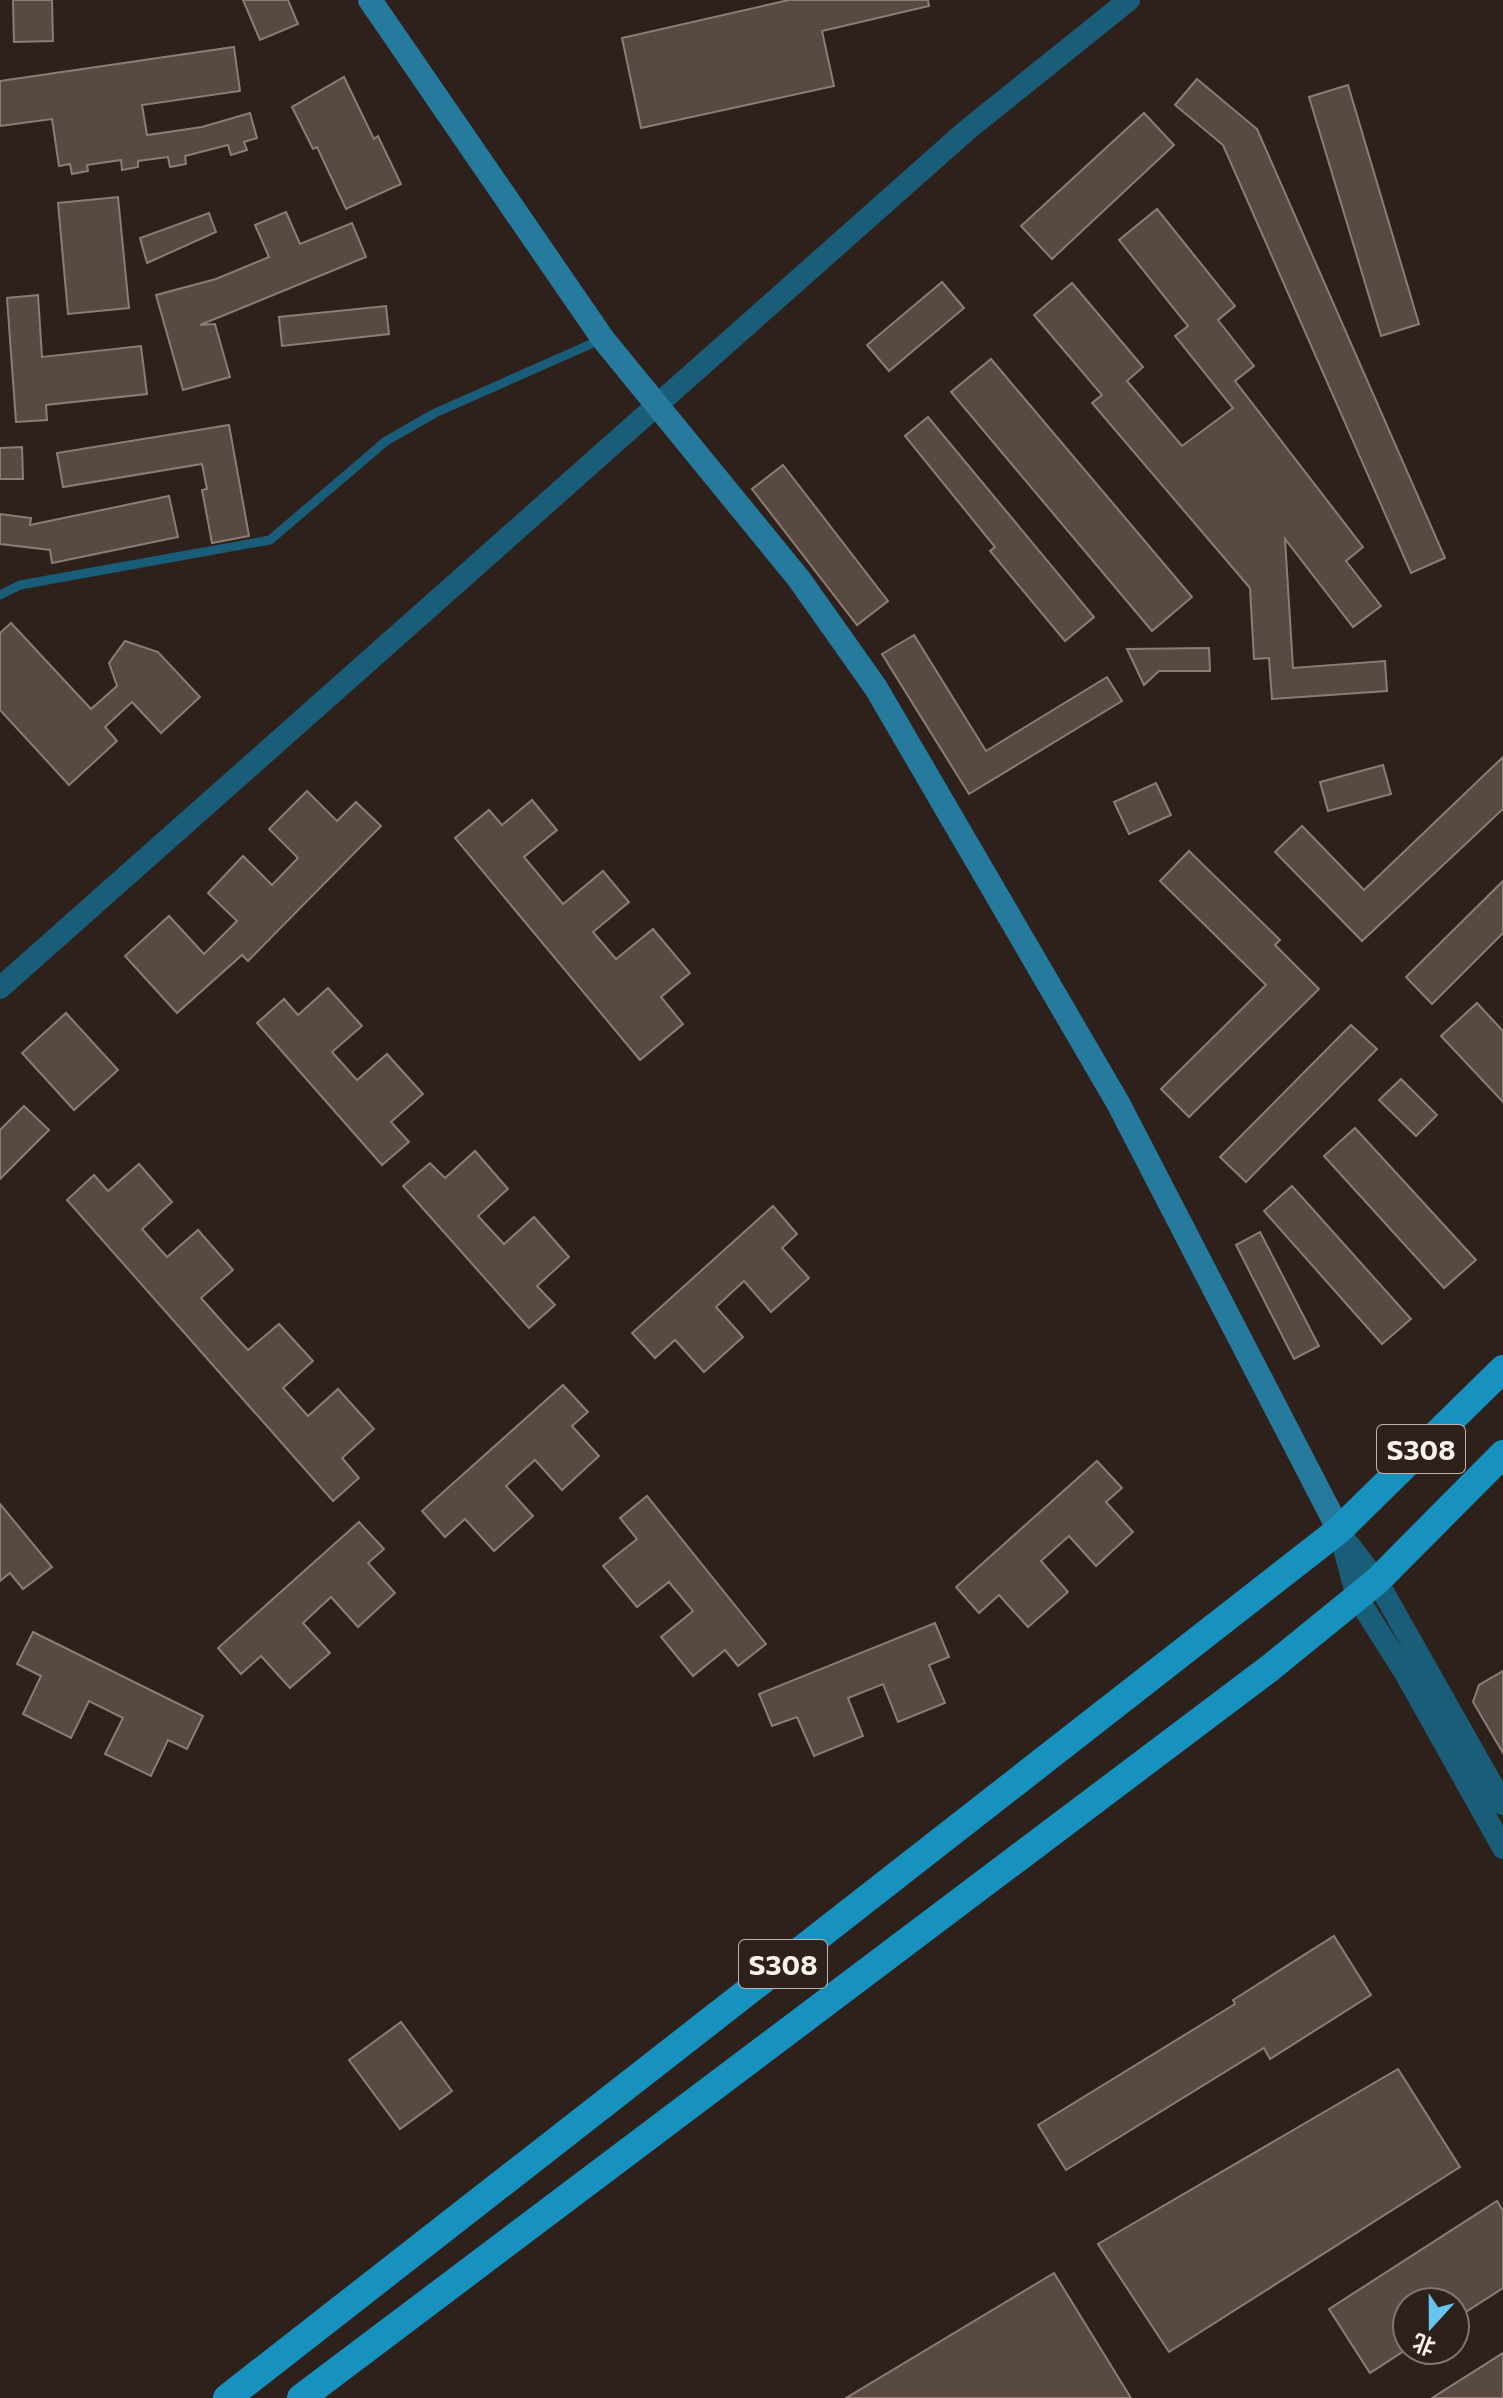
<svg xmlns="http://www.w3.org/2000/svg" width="1503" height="2398" font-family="Commissioner,'Noto Sans SC',sans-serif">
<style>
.building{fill:#584942;stroke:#8c7c74;stroke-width:2}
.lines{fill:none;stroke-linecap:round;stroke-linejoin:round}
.service{stroke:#1a5d78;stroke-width:9}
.tertiary{stroke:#1a5d78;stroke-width:22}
.secondary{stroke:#267a9d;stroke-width:24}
.primary{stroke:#1791be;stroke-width:28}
.labels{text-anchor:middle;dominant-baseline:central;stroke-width:8;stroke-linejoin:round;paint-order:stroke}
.shield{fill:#2e211b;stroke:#beb4af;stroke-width:2}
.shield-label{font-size:28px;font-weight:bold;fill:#fcf3ee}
</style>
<rect width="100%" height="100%" fill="#2e211b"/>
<g class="building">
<polygon points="13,0 52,0 53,41 14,42"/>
<polygon points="243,0 288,0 298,24 260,40"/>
<polygon points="789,0 928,0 929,6 822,31 834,86 641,128 622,38"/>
<polygon points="234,47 240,91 142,105 147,135 202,127 250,113 257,138 244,142 247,150 231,155 228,145 185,156 186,164 170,167 168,157 138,161 138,167 122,170 121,160 87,165 88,171 72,174 70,164 59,166 52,119 0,126 0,81"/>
<polygon points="344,77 374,139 378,136 401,184 346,209 317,147 313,149 292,107"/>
<polygon points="1197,79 1257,129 1445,558 1411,573 1223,145 1175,105"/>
<polygon points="1348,85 1419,324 1381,336 1309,97"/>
<polygon points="1144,113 1174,145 1052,259 1021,226"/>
<polygon points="118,197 129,308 68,314 58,203"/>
<polygon points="1157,209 1235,306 1218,320 1254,366 1235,381 1363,547 1346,561 1381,606 1353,627 1285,539 1293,668 1385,661 1387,691 1272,699 1269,658 1254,659 1250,588 1092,403 1102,395 1034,315 1072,283 1143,367 1127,381 1182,446 1233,408 1175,336 1188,326 1119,240"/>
<polygon points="286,212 300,244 352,223 366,257 200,325 215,324 230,377 183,390 156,295 216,279 269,257 255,225"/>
<polygon points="209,213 216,232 147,263 140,238"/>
<polygon points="942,282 964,308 889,371 867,345"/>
<polygon points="38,295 42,357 141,346 147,394 46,405 47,420 16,422 7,298"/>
<polygon points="386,306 389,334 282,346 279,317"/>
<polygon points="991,359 1192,597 1152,631 951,392"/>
<polygon points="928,417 1094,617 1065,641 990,551 995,547 905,436"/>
<polygon points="229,425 249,536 212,543 202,490 207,489 202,464 63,487 57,453"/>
<polygon points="22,447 23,479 0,479 0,448"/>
<polygon points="783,465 888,601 857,625 752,489"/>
<polygon points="169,496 178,537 52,563 50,550 0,544 0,514 31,518 30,525"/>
<polygon points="11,623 91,709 117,686 109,663 125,641 158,652 200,697 161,733 132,702 105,727 117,741 69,785 0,710 0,633"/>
<polygon points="914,635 986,751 1107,677 1122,701 969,794 882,654"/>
<polygon points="1209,648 1210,671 1159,671 1144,685 1127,649"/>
<polygon points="1503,757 1503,809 1362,941 1275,852 1302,826 1364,890"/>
<polygon points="1383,765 1391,794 1328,811 1320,782"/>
<polygon points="1156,783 1171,815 1129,834 1114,802"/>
<polygon points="307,791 337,821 356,802 381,826 248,961 242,955 177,1013 125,956 169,916 204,954 237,921 208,893 243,856 272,885 298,858 269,829"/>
<polygon points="532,800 557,830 524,857 563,904 603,871 629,902 593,932 616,959 653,929 690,973 661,997 683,1024 640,1060 455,838 489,810 502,825"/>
<polygon points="1189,851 1280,940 1275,945 1319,989 1189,1117 1161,1089 1266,985 1160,881"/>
<polygon points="1503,881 1503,933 1432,1004 1406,977"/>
<polygon points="328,988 362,1026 332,1052 357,1080 387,1054 423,1094 391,1122 409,1142 382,1165 257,1023 284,999 298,1015"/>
<polygon points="1477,1003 1503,1031 1503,1102 1441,1036"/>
<polygon points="66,1013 118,1070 74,1110 22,1053"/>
<polygon points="1351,1025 1377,1049 1246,1182 1220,1157"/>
<polygon points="1401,1079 1437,1115 1416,1136 1379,1100"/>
<polygon points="24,1106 49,1130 0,1179 0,1130"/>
<polygon points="1355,1128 1476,1260 1444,1288 1324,1156"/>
<polygon points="475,1151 508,1189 478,1216 504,1244 534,1217 569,1257 537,1286 555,1305 529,1328 403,1186 430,1163 445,1178"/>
<polygon points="139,1164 172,1202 142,1229 167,1257 198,1230 233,1270 201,1298 234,1335 248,1350 279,1324 313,1361 283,1388 308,1416 338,1389 374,1429 342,1458 359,1478 333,1501 67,1200 94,1175 108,1191"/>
<polygon points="1292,1186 1411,1319 1382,1344 1264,1211"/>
<polygon points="773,1206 797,1234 782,1248 809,1278 771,1312 744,1281 716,1307 743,1337 704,1372 675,1340 655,1358 632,1333"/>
<polygon points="1260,1232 1319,1346 1294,1359 1236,1245"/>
<polygon points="563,1385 588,1412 572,1426 599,1456 562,1490 535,1460 506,1486 533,1516 494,1551 465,1519 445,1537 422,1511"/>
<polygon points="1097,1461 1122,1488 1106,1502 1133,1532 1096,1566 1069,1536 1041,1561 1068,1592 1028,1627 999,1595 979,1613 956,1587"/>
<polygon points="647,1496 766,1644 738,1666 725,1650 693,1676 661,1637 693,1611 669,1582 637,1607 603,1566 637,1539 620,1518"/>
<polygon points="0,1504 52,1567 23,1589 10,1573 0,1581"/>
<polygon points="359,1522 384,1549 368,1563 395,1593 358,1627 331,1597 303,1623 330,1653 290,1688 261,1656 241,1674 218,1648"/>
<polygon points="935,1623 949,1657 929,1665 945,1703 898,1722 883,1684 848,1698 863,1736 814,1756 797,1717 772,1726 759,1694"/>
<polygon points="33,1632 203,1716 187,1749 168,1740 151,1776 105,1754 123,1718 89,1701 71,1738 23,1714 41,1676 17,1664"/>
<polygon points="1503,1671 1503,1753 1473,1702 1479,1685"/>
<polygon points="1334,1936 1371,1995 1270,2059 1264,2048 1066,2170 1038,2125 1235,2004 1233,2000"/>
<polygon points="401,2022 452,2091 400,2129 349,2060"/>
<polygon points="1398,2069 1460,2167 1169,2352 1098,2244"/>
<polygon points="1497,2201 1503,2211 1503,2288 1455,2319 1455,2302 1407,2302 1407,2349 1370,2373 1329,2309"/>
<polygon points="1054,2273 1131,2398 846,2398"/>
<polygon points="1503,2353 1503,2398 1432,2398"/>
</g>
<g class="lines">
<polyline class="service" points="0,595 20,585 270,540 386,441 435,413 600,340"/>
<g class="tertiary">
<polyline points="0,988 967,130 1129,0"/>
<polyline points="1339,1530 1357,1597 1405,1673 1503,1848"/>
<polyline points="1346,1541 1377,1581 1503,1804"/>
</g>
<polyline class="secondary" points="370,0 603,339 799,579 876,688 1118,1103 1339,1530"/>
<g class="primary">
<polyline points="227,2398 1339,1530 1503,1369"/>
<polyline points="301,2398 1270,1668 1377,1581 1503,1454"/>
</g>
</g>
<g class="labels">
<g class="shield">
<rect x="1377" y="1425" width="88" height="48" rx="6"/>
<rect x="739" y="1940" width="88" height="48" rx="6"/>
</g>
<g class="shield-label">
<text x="1421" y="1449">S308</text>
<text x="783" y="1964">S308</text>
</g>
</g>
<g transform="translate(1431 2326) rotate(201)"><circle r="38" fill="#2e211b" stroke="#80756f" stroke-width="2"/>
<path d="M0-6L14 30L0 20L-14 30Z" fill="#67c4ef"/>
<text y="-12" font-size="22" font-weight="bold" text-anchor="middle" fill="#fcf3ee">北</text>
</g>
</svg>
